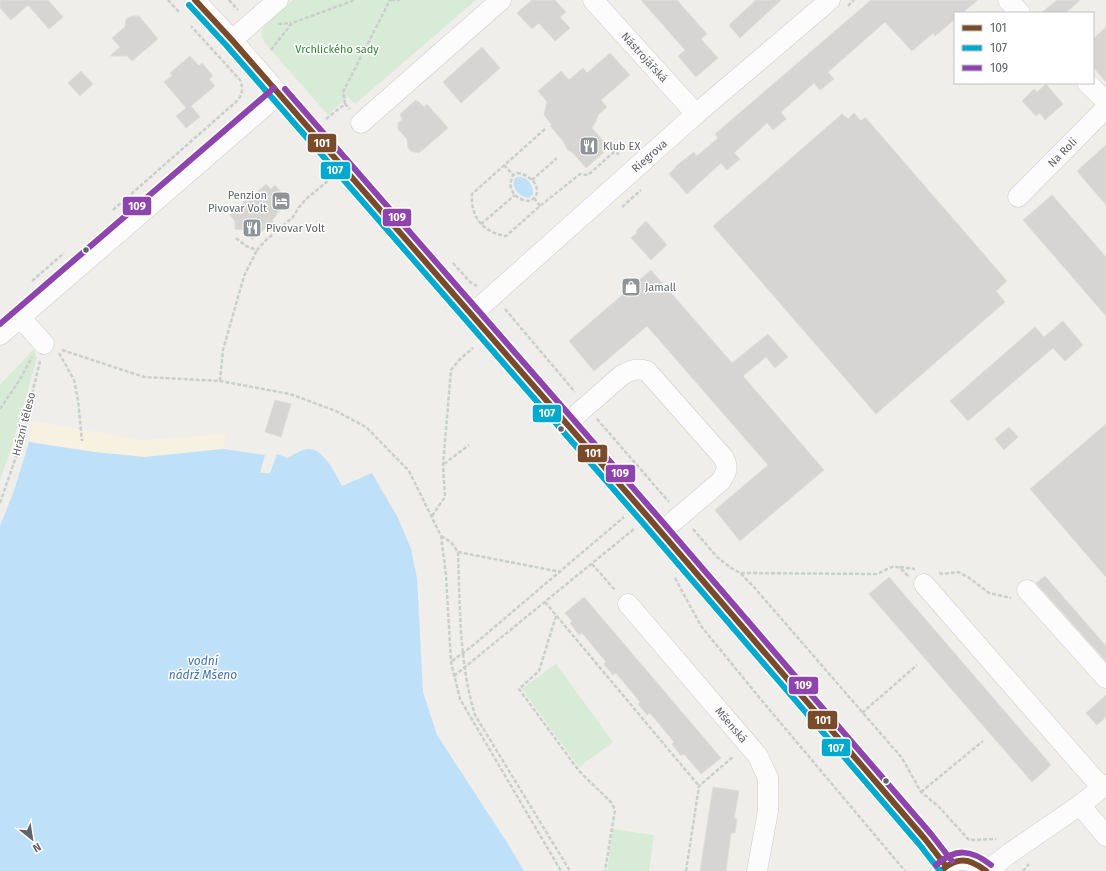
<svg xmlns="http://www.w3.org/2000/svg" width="1106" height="871" font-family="'Fira Sans',sans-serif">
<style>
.green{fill:#d8ebd6}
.sand{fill:#f6f1e1}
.water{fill:#bfe0f9}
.building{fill:#d6d5d3;stroke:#deddd9}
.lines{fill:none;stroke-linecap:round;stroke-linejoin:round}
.minor-casing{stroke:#cbcccc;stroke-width:21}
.path{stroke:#cacfcc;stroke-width:2.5;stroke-dasharray:4 2;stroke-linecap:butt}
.minor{stroke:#fdfcfc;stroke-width:20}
.bus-1-casing{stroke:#fff;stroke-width:9}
.bus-2-casing{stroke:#fff;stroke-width:9}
.bus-3-casing{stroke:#fff;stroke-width:9}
.bus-1{stroke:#7a4b2a;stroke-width:6}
.bus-2{stroke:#00a9ce;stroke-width:6}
.bus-3{stroke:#8e44ad;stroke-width:6}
.bus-dot{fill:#5f6368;stroke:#fff;stroke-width:1.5}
.labels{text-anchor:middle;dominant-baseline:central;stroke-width:3;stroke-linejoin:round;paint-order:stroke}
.park-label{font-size:11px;fill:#348238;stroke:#fff}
.street-label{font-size:11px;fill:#5f6368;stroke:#fff}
.poi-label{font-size:11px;fill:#5f6368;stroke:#fff;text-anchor:start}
.water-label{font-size:12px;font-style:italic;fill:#4174aa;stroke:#fff}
.line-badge{stroke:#fff;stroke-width:1.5}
.badge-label{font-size:11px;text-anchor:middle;font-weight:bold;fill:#fff}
</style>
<rect width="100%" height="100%" fill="#efeeea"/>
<g class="green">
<path d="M293 0H476L355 104 348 97 328 115 271 50C267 45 262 40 261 34 261 24 286 6 293 0Z"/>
<polygon points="34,349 37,358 11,449 0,480 0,385"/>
<polygon points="556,664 613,742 579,767 522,689"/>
<polygon points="613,829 654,835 649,871 607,871"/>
</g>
<polygon class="sand" points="34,421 142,440 227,434 223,449 145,457 94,452 29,442"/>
<g class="water">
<path d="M519 177C528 177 533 185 533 194L529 198C520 197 510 188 515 178Z"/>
<path d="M29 442 94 452 145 457 223 449 265 455 260 473H270L277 454 288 458C293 455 302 449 308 449 323 447 336 475 342 486L372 473 398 518 411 549 417 578 423 692 437 735 508 844 524 871H0V526L14 491Z"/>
</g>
<g class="building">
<polygon points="0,0 48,0 63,17 49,29 28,5 11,20 0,8"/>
<polygon points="532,0 555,0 566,12 560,17 570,28 555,41 539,23 532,29 517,13"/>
<polygon points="641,0 677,0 707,34 701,39 718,58 696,77 678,56 685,50"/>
<polygon points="756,0 781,0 740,38 729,25"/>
<polygon points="871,0 978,0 962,13 955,13 955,19 935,36 933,33 912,51 885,22 828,72 834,79 820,90 814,83 781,112 786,119 773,130 767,123 734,153 740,159 727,170 721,163 687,194 669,174 676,167 676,166 694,152 697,156 718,138 715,134"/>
<polygon points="1057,0 1080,0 1066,13 1041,13"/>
<polygon points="132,16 139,16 158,39 132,61 127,56 110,56 120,47 112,38 125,27 126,19"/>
<polygon points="1106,27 1106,82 1093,67 1093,39"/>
<polygon points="482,47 500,68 461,103 443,82"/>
<polygon points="610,53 630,75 601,100 607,107 598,115 596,121 592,128 609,148 586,168 574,154 567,149 563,141 550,126 552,125 544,115 547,102 538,91 561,71 569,80 583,68 587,73"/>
<polygon points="190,56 199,66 202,63 213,76 209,79 215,86 191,106 200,117 186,128 176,116 186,108 164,82 172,76 170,73"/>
<polygon points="81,71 93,84 80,96 68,83"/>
<polygon points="1046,84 1063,104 1045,120 1040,113 1036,116 1022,101 1034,89 1037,92"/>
<polygon points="416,100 417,102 418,101 424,107 427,104 448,128 419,153 411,151 408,148 407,139 398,129 398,123 402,120 400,114"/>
<polygon points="854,113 861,121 865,117 1007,281 996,291 1005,302 876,414 713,226 842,114 848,119"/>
<polygon points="1106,145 1106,205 1077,171"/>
<polygon points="266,184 271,189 275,185 285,197 281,201 285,206 276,214 277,215 272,220 273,222 252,240 244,230 235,229 235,221 230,215 242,205 245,198 248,195 256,193"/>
<polygon points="1052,195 1106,257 1106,316 1023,220"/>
<polygon points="646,221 667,245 651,260 631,238 636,234 637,230"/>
<polygon points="651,270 732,363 768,334 788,357 775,368 766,357 743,376 824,470 740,541 715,510 768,465 647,326 594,371 569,341"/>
<polygon points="1063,321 1083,345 1065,361 1053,348 968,421 950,401 1035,327 1044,337"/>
<polygon points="275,400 291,404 281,437 265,432"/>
<polygon points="1106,424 1106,577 1030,489"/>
<polygon points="1009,427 1018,437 1004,450 995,439"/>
<polygon points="1045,576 1106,646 1106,661 1036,583"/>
<polygon points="889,577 1051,765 1032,782 869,594"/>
<polygon points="584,597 721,758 701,774 684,754 681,756 672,744 674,742 650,713 647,715 638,704 640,702 616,673 613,675 604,664 606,662 582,633 579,635 570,623 572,621 565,613"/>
<polygon points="1106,695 1106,717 1097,725 1086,713"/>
<polygon points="713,787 739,791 734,818 737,819 735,833 731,833 726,871 700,871"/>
</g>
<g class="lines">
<g class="minor-casing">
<g id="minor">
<polyline points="195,0 232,40 513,363 648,517 925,839 946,866"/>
<path id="s1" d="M593 0 696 114"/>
<polyline points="1008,0 1020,13"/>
<polyline points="232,40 278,0"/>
<polyline points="1087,83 1106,101"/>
<polyline points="361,123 501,0"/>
<path id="s2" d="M1018 197 1106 108"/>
<path id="s3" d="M471 315 696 114 830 0"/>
<polyline points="20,317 44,344"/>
<polyline points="0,335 279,94"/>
<path d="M566 424 622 375C631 370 637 368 647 371L723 457C729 467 727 471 721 481L661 532"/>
<polyline points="924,584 1102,788"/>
<polyline points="1027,590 1106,678"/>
<path id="s4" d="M628 604 758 756 768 778V811L757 871"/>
<polyline points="1080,805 1106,836"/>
<path d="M941 871C956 855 971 858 986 871"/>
<polyline points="987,871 1010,853 1080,805 1106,785"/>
</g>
</g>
<g class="path">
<polyline points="168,0 180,13"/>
<polyline points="229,0 238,10"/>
<polyline points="391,0 400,0"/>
<polyline points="848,6 854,0"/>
<polyline points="278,24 291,23"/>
<polyline points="271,50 292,23 355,0"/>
<polyline points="345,104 343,92 390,0"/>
<polyline points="326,119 345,104 350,109"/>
<path d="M545 129 472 194C470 217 484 233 506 236L540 206 580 174 588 175 614 152 619 154"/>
<polyline points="504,165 513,175"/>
<path d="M517 173C526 173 543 185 535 197 530 204 520 200 515 195 512 192 511 188 510 184L513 175Z"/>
<polyline points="532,180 557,158"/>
<polyline points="534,198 540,206"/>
<polyline points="622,207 641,190"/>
<path d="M113 210 238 100C243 93 243 88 240 80L191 26"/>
<polyline points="481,224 515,195"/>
<polyline points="236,238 246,246 257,250 265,241 293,217 299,207 306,199 329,180"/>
<polyline points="453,263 470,282 477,286"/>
<polyline points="32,281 64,253"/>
<polyline points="505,309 575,392"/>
<polyline points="62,350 144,377 220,381 290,394 336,411 366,427 409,471 441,536 446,575 451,662 460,699 561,871"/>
<polyline points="59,353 74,380 78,400 82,441"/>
<polyline points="220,381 223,350 244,276 257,250"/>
<polyline points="0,409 19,381 32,357"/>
<polyline points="597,419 669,502"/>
<polyline points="444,464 469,445"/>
<polyline points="0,503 19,448 40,361"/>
<polyline points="432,516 445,497 443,465 451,370 459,360 473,348"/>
<polyline points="693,529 717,557 731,568 740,573 753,586 902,758 921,792 938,806 969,840 996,839"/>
<path d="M441 536 451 542 458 552C460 607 459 663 475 715L570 871"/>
<polyline points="458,552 561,572"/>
<polyline points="592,564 615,590"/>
<polyline points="900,567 915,569"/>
<path d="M741 573 877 574C893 567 895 561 908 576"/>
<polyline points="939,573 943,574 958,572 968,577 989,593 1011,598"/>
<polyline points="675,578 701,626 758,696 905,871"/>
<polyline points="545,602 699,786"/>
<polyline points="556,616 539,671 519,689 579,771 611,802 615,810 605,871"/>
<polyline points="452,661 471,647 624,517"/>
<polyline points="454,676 634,529"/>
<polyline points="862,713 917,665"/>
<polyline points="921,792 983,741"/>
<polyline points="686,871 699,786 734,756"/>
<polyline points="1023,871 1029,864"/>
</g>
<use href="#minor" class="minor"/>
<g class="bus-1-casing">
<g id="bus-1">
<polyline points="195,0 232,40 648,517 925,839 946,866"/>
<path d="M941 871C957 856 969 858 986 871"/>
</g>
</g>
<g class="bus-2-casing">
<polyline id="bus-2" points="189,5 226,45 642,522 919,844 940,871"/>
</g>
<g class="bus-3-casing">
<g id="bus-3">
<polyline points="285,89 654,512 931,834 952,861"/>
<polyline points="0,324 274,88"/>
<path d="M936 865C955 848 971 849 991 865"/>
</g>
</g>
<use href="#bus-1" class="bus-1"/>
<use href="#bus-2" class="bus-2"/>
<use href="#bus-3" class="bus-3"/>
</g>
<defs>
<g id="restaurant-square" transform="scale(1)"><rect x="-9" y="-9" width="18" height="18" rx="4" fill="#919496" stroke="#fff"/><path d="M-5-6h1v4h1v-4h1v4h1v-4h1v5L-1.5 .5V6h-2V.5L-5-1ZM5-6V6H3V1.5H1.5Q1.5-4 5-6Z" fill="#fff"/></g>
<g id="hotel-square" transform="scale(1)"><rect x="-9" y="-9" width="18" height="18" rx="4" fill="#919496" stroke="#fff"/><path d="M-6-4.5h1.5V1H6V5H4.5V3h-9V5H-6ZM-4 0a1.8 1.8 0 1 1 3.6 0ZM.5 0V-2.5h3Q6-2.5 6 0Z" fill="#fff"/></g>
<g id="shop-square" transform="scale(1)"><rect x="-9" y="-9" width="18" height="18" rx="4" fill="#919496" stroke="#fff"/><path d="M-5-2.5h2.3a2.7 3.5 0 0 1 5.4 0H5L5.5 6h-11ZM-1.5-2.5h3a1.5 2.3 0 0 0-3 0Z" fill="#fff"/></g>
</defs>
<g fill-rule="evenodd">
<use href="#restaurant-square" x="589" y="146"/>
<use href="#hotel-square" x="281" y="201"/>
<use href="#restaurant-square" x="252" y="228"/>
<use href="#shop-square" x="631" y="287"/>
</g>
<g class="bus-dot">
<circle cx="86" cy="250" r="3.5"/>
<circle cx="561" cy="429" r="3.5"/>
<circle cx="886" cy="781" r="3.5"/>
</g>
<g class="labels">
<g class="park-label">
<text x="337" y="49">Vrchlického sady</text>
</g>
<g class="street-label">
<text stroke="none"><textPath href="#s1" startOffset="77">Nástrojářská</textPath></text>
<text stroke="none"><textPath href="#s2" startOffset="63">Na Roli</textPath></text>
<text stroke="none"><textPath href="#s3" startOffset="239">Riegrova</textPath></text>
<text transform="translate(24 424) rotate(-76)">Hrázní těleso</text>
<text stroke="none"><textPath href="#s4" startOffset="159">Mšenská</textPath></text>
</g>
<g class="poi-label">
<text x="603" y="146">Klub EX</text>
<text x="267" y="195" text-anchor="end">Penzion<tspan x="267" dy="13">Pivovar Volt</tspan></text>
<text x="266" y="228">Pivovar Volt</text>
<text x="645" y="287">Jamall</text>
</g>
<g class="water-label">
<text x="203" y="661">vodní<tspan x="203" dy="14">nádrž Mšeno</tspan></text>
</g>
</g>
<g class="line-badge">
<rect x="307" y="133" width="30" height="20" rx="4" fill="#7a4b2a"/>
<rect x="320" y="161" width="31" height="19" rx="4" fill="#00a9ce"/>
<rect x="122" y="196" width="30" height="20" rx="4" fill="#8e44ad"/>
<rect x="382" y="208" width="30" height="19" rx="4" fill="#8e44ad"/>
<rect x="532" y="404" width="30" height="19" rx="4" fill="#00a9ce"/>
<rect x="577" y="444" width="31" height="19" rx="4" fill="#7a4b2a"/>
<rect x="605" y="464" width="31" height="19" rx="4" fill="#8e44ad"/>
<rect x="788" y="676" width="31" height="19" rx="4" fill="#8e44ad"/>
<rect x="807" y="710" width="31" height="20" rx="4" fill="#7a4b2a"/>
<rect x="821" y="738" width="30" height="19" rx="4" fill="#00a9ce"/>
</g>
<g class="badge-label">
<text x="322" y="147">101</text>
<text x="335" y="174">107</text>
<text x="137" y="210">109</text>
<text x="397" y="221">109</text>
<text x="547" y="417">107</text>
<text x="593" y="457">101</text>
<text x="620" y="477">109</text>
<text x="803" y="689">109</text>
<text x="823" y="724">101</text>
<text x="836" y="752">107</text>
</g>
<rect x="954" y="12" width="140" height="72" fill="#ffffff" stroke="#bfc1c3"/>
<rect x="962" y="25" width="20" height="6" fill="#7a4b2a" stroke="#bfc1c3"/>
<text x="990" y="32" font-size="12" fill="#5f6368">101</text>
<rect x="962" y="45" width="20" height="6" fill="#00a9ce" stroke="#bfc1c3"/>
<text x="990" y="52" font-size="12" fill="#5f6368">107</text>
<rect x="962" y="65" width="20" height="6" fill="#8e44ad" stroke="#bfc1c3"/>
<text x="990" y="72" font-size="12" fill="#5f6368">109</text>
<g transform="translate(32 839) rotate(150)" stroke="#ffffff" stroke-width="3" paint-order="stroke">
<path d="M0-3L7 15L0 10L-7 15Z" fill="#5f6368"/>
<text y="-6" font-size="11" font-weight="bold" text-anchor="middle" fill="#5f6368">N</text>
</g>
</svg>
